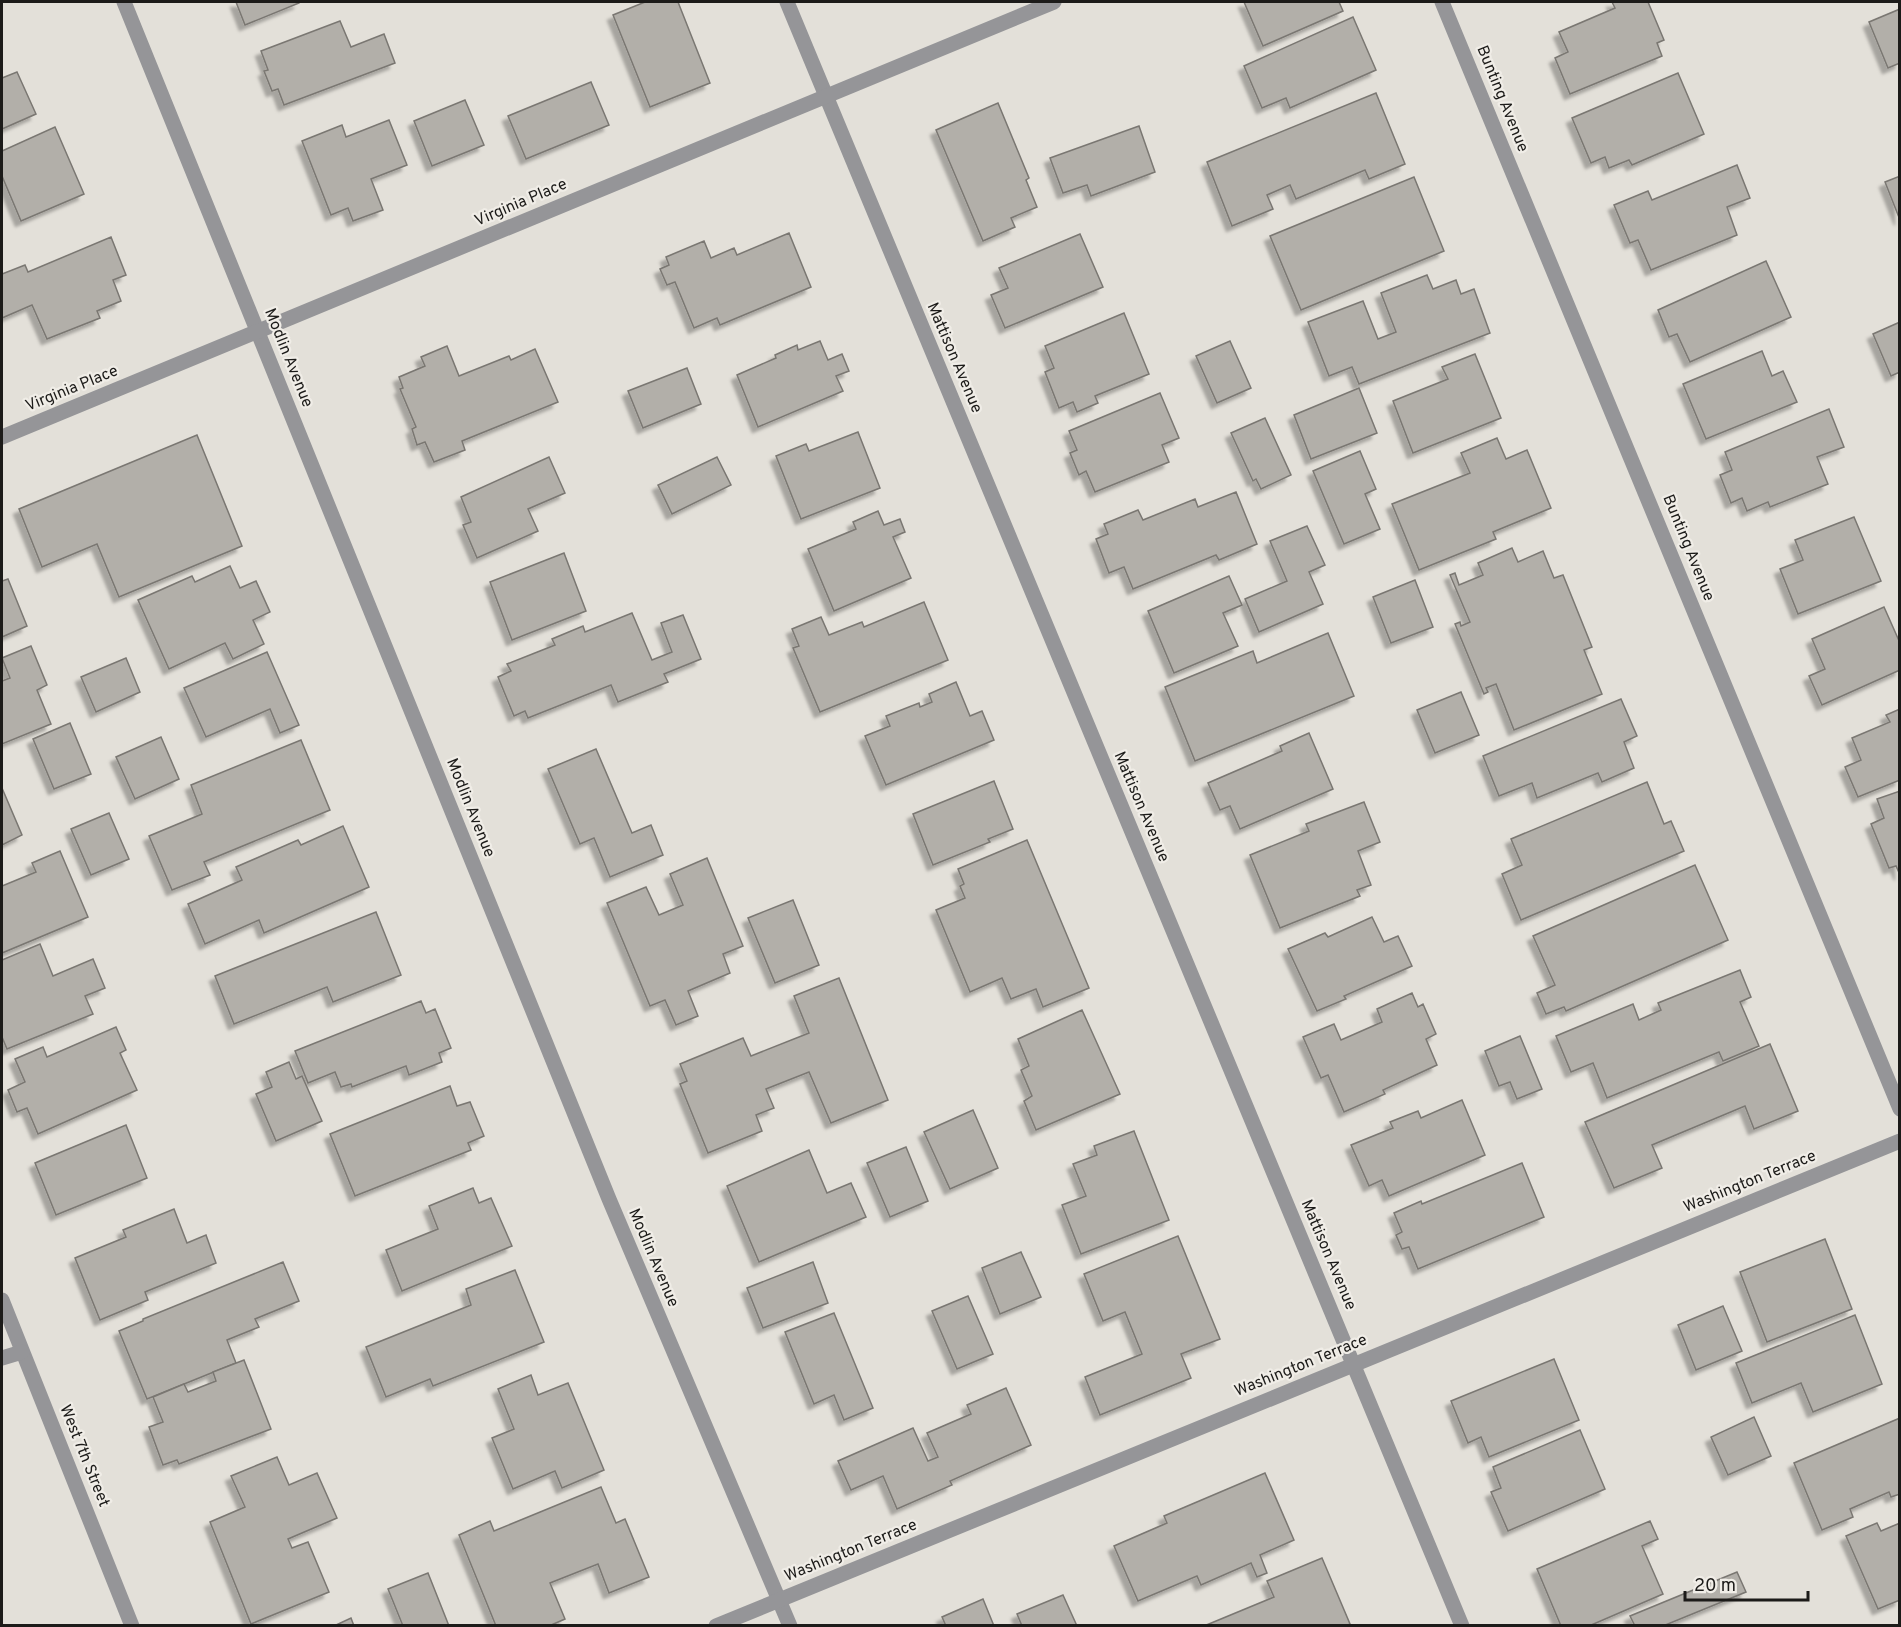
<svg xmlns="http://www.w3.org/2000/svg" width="1901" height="1627" font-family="Overpass,sans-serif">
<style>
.building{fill:#b2afa9;stroke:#7a7772;stroke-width:1.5;filter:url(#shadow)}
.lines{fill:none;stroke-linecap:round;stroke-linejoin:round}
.minor{stroke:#959598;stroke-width:15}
.labels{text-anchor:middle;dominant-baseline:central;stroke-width:4.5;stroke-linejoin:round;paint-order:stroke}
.street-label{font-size:16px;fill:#1c1b19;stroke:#f0ede7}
</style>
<defs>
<filter id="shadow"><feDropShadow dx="-5.5" dy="5.5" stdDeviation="1.5" flood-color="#0004"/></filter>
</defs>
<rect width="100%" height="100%" fill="#e3e0d9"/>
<g class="building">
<polygon points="236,2 299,2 299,3 245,25"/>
<polygon points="645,2 678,2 710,83 650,107 613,15"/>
<polygon points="1244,2 1339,2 1343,11 1263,46"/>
<polygon points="1612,2 1648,2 1664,40 1657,43 1662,56 1570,94 1555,58 1568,52 1559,32 1615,8"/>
<polygon points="1900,9 1900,63 1888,68 1869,22"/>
<polygon points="1353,17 1376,70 1290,108 1286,98 1262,108 1244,66"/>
<polygon points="340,21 351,47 384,34 395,63 284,105 278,89 272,91 264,71 268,70 261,51"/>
<polygon points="17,72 36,114 2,129 2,78"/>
<polygon points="1678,73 1704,134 1632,165 1629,160 1609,168 1605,157 1591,163 1572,118"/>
<polygon points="591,82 609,125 526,159 508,116"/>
<polygon points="1376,93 1405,164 1369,179 1365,170 1296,199 1290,185 1267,195 1273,209 1232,226 1207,162"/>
<polygon points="465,100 484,145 432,166 414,121"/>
<polygon points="998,103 1029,178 1026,180 1037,207 1011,218 1015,227 983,241 936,130"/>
<polygon points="389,120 407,165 371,179 383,210 353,221 348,208 331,215 302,141 342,125 346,137"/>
<polygon points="1139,126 1155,172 1091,196 1087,185 1063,193 1050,158"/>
<polygon points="55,127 84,194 21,221 2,176 2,151"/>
<polygon points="1737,165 1750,198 1727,207 1737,235 1651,270 1638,240 1630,243 1614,205 1648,191 1652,200"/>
<polygon points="1900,176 1900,220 1885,182"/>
<polygon points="1414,177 1444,251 1301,310 1270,236"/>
<polygon points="789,233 811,287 720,325 717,318 694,328 675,282 667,285 660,269 669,265 666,257 704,241 711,258 734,248 737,255"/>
<polygon points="1080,234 1103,287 1005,328 991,295 1008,288 999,268"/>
<polygon points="111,237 126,275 113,280 121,301 97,311 100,318 47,339 32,305 2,318 2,274 25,265 28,272"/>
<polygon points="1766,261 1791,317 1690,362 1677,334 1669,337 1658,310"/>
<polygon points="1427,275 1433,289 1456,280 1461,294 1474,289 1490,333 1359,384 1352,367 1329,376 1308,322 1363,301 1378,339 1396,332 1381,293"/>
<polygon points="1124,313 1149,374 1095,396 1098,403 1077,412 1073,402 1059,408 1045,372 1054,368 1045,346"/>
<polygon points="1900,322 1900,372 1891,376 1873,334"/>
<polygon points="820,341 828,360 842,354 849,371 836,376 843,391 758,427 737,375 776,358 775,355 797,345 798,350"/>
<polygon points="1230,341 1251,388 1217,403 1196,356"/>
<polygon points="447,346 459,376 509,356 511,360 535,349 558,402 462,441 465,450 434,462 425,442 417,445 412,429 416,427 400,389 403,388 399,377 425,366 421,357"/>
<polygon points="1762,351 1772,376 1783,371 1797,402 1706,439 1683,384"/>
<polygon points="1475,354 1501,418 1413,453 1393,401 1448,379 1442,367"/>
<polygon points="687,368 701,404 643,428 628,391"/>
<polygon points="1359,388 1377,433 1311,459 1294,415"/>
<polygon points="1160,393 1179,438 1162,445 1169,462 1095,492 1086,471 1079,475 1070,453 1077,450 1069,431"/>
<polygon points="1829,409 1844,447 1817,457 1828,484 1770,507 1768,502 1747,511 1742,498 1731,503 1720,475 1732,470 1725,452"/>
<polygon points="1265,418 1291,475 1261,489 1256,479 1253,481 1231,433"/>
<polygon points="858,432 880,488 801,519 776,456 806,444 809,451"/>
<polygon points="197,435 242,546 119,597 97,544 42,567 19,509"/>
<polygon points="1497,438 1506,459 1527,450 1551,508 1493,532 1496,539 1419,570 1392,504 1470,473 1461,453"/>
<polygon points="1360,451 1376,489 1365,494 1380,529 1344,544 1313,471"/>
<polygon points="549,457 565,493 528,509 538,531 477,558 463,525 471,522 461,497"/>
<polygon points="717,457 731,485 672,514 658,485"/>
<polygon points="1236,492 1257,544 1219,560 1216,555 1133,589 1124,567 1109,573 1096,539 1108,534 1104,524 1138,510 1143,520 1195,499 1198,507"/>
<polygon points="878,511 884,525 900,519 905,532 893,537 911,578 834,611 808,549 856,529 853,522"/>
<polygon points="1854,517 1881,581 1798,614 1780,569 1803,560 1795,540"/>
<polygon points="1307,526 1325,565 1309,572 1323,604 1259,632 1245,599 1287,581 1270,541"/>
<polygon points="1512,548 1518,562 1543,551 1554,578 1563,575 1592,647 1584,650 1602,694 1514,730 1496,684 1486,688 1488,692 1484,694 1455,624 1460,622 1461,626 1470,622 1450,575 1455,573 1459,585 1483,575 1478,563"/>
<polygon points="564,553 586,611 512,640 490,582"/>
<polygon points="230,566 240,588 256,581 270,612 253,620 264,644 233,659 225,643 169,669 138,600 192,576 195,582"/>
<polygon points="1229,576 1242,605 1223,613 1238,646 1174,673 1148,611"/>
<polygon points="8,579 27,626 2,637 2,581"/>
<polygon points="1415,580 1433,627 1391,643 1373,597"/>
<polygon points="924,602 948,660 820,712 793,648 799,646 792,629 821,617 829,635 862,622 864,627"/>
<polygon points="1884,607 1900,643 1900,670 1822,705 1809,676 1825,669 1812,639"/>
<polygon points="632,613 652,660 672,652 661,623 683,615 701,659 664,674 668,682 618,702 611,685 528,718 525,711 514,716 498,677 511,671 507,664 555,645 552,639 583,626 585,632"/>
<polygon points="1328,633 1354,696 1195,761 1165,687 1253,651 1257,663"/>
<polygon points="31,646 47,685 37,690 51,724 2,744 2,681 10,678 2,658"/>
<polygon points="267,652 299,725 280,733 270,709 206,737 184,688"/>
<polygon points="126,658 140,692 96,712 81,677"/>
<polygon points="956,682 970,716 982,711 994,740 886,785 865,736 890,726 886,716 919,703 920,707 932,702 929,694"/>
<polygon points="1461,692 1479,735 1435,753 1417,710"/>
<polygon points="1621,699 1637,736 1624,742 1634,768 1602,782 1598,773 1537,798 1532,783 1499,796 1483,756"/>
<polygon points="1900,709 1900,780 1858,797 1845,767 1861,760 1852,738 1890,722 1886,715"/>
<polygon points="70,723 91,774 54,789 33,739"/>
<polygon points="1309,733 1333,789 1240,829 1230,806 1220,810 1208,783 1282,751 1280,746"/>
<polygon points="161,737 179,779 135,799 116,757"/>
<polygon points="301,740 330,810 204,862 210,875 172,890 149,836 202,814 191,785"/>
<polygon points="596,749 632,833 651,825 663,855 610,877 594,838 580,844 548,769"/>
<polygon points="994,781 1013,829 988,839 990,842 933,865 913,814"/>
<polygon points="1647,782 1664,824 1671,821 1684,851 1521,920 1502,874 1522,865 1511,839"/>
<polygon points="2,788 22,835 2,845"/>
<polygon points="1900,791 1900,875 1896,866 1889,868 1871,824 1884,818 1877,799"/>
<polygon points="1364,802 1380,842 1358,851 1371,885 1357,890 1360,896 1280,928 1250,855 1309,831 1306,824"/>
<polygon points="109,813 129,859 91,875 71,829"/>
<polygon points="343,826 369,887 264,933 259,920 205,944 188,904 242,880 236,867 298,840 301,845"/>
<polygon points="1027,840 1089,988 1043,1007 1036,989 1011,999 1002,978 970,992 936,910 965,898 960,886 964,884 958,869"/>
<polygon points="60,851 88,917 2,953 2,886 36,872 32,863"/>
<polygon points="707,858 743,946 723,954 730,973 688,991 698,1016 676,1025 665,1000 650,1006 607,903 646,887 659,915 683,905 670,874"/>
<polygon points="1695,865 1728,940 1566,1011 1564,1007 1546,1014 1537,993 1555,985 1533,936"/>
<polygon points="793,900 819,965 775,983 748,918"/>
<polygon points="376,912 401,975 333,1002 327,987 234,1024 215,976"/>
<polygon points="1372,917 1384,942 1398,936 1412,966 1344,996 1346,999 1317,1011 1288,949 1325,933 1328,937"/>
<polygon points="40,944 53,976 93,959 105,988 85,996 93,1014 7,1049 2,1037 2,960"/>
<polygon points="1740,970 1751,997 1740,1002 1759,1046 1723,1061 1719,1052 1607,1098 1593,1063 1571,1072 1556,1036 1633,1004 1639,1020 1661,1010 1658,1003"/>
<polygon points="839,978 888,1100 831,1123 809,1072 766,1089 774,1108 756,1115 762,1131 708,1153 680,1084 687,1081 680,1064 743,1038 751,1056 809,1033 794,996"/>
<polygon points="1412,993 1418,1007 1423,1004 1436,1034 1426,1039 1437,1065 1383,1090 1385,1094 1344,1112 1328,1075 1321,1078 1303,1037 1334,1024 1341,1040 1382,1022 1377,1009"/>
<polygon points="421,1001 426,1013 435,1009 451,1048 439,1053 442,1062 409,1075 406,1066 352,1087 351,1084 341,1087 335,1072 308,1083 295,1051"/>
<polygon points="1082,1010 1120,1094 1036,1130 1024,1101 1032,1096 1021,1070 1029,1066 1018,1039"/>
<polygon points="116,1027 126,1050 120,1053 137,1090 38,1134 27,1108 17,1112 8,1090 25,1082 15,1059 43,1047 47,1057"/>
<polygon points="1520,1036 1542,1089 1517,1099 1510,1082 1499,1086 1485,1051"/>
<polygon points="1770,1044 1798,1111 1754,1129 1745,1106 1652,1145 1662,1168 1614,1188 1585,1122"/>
<polygon points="289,1062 296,1079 302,1076 322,1121 276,1141 256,1094 272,1087 266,1072"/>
<polygon points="450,1086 457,1106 470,1102 484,1136 468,1143 471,1150 355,1196 330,1134"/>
<polygon points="1462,1100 1485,1155 1389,1196 1382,1180 1369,1186 1351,1145 1393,1128 1390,1122 1418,1111 1421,1118"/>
<polygon points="973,1110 998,1168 950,1189 924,1132"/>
<polygon points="126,1125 147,1178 56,1215 35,1163"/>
<polygon points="1134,1131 1169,1220 1081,1254 1062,1205 1086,1196 1073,1164 1097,1155 1094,1146"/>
<polygon points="906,1147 928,1201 890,1217 867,1163"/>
<polygon points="809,1150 827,1193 851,1183 866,1217 759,1262 727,1186"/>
<polygon points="1522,1163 1544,1217 1418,1269 1409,1247 1402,1249 1396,1235 1402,1232 1394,1213 1421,1201 1422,1204"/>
<polygon points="473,1188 479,1203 491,1198 512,1246 402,1291 386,1250 438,1229 429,1206"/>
<polygon points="174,1209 187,1243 206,1235 216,1263 145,1292 148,1300 100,1320 75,1258 126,1237 123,1230"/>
<polygon points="1178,1236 1220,1339 1181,1354 1191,1378 1100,1415 1085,1377 1142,1354 1125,1312 1103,1321 1084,1274"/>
<polygon points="1825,1239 1852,1309 1767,1342 1740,1272"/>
<polygon points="1021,1252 1041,1297 1000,1314 982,1268"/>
<polygon points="283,1262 299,1301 255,1319 259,1327 227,1340 236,1363 147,1399 119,1331 143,1321 143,1319"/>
<polygon points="813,1262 828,1303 763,1328 747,1288"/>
<polygon points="515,1270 544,1342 433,1386 430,1379 386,1397 366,1347 471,1305 466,1289"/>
<polygon points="968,1296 993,1354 957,1369 932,1311"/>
<polygon points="1723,1306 1742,1351 1696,1370 1678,1325"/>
<polygon points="834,1313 873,1408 844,1420 834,1395 814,1404 785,1332"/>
<polygon points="1855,1315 1882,1384 1813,1412 1801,1383 1752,1403 1736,1363"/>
<polygon points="1554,1359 1579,1420 1489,1457 1481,1437 1468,1443 1451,1401"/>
<polygon points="244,1360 271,1429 179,1464 177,1460 163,1465 149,1427 163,1422 153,1397 184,1384 188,1392 216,1381 213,1372"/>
<polygon points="531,1375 538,1395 568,1383 604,1470 562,1488 555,1471 513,1489 492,1438 514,1429 498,1389"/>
<polygon points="1006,1388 1031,1445 950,1481 952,1485 897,1509 883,1476 851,1490 838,1461 913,1428 928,1461 938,1457 927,1433 971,1414 967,1405"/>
<polygon points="1754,1417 1771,1456 1728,1475 1711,1437"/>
<polygon points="1900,1418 1900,1494 1891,1497 1889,1492 1850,1509 1853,1517 1822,1530 1794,1463"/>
<polygon points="1580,1430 1605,1489 1508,1531 1491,1492 1501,1488 1493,1467"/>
<polygon points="277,1457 289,1485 317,1473 337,1518 288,1539 292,1548 308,1542 329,1592 251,1624 210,1522 245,1507 231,1476"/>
<polygon points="1265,1473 1294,1540 1260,1555 1267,1573 1257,1577 1251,1563 1201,1585 1197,1576 1138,1601 1114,1546 1167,1523 1164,1516"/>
<polygon points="601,1487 616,1523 625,1519 649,1577 609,1593 598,1564 550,1583 565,1619 549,1626 496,1626 459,1535 490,1521 494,1531"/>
<polygon points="1650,1521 1658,1539 1642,1546 1663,1594 1589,1626 1561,1626 1537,1569"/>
<polygon points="1877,1523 1881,1531 1900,1523 1900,1600 1878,1609 1846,1536"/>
<polygon points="1322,1558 1350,1624 1346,1626 1204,1626 1274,1597 1267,1581"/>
<polygon points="1737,1572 1746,1592 1663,1626 1635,1626 1630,1616"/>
<polygon points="428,1573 449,1626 403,1626 388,1589"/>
<polygon points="1063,1595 1077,1626 1022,1626 1017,1614"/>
<polygon points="983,1599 994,1626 946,1626 942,1617"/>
<polygon points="351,1618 354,1626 334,1626"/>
</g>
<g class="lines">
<g class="minor">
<polyline points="124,2 609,1199 790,1626"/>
<polyline points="787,2 1462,1626"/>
<polyline points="1442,2 1900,1109"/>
<polyline points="2,437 1054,2"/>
<polyline points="2,1300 132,1626"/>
<polyline points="2,1358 22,1352"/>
<polyline points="716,1626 1900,1141"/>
</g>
</g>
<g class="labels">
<g class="street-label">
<text transform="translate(1502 99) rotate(68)">Bunting Avenue</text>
<text transform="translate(521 203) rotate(-23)">Virginia Place</text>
<text transform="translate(288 358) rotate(68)">Modlin Avenue</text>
<text transform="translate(954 358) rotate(67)">Mattison Avenue</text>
<text transform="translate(72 389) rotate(-22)">Virginia Place</text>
<text transform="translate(1688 548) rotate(68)">Bunting Avenue</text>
<text transform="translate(1141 807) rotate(67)">Mattison Avenue</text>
<text transform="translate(470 808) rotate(68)">Modlin Avenue</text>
<text transform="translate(1750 1182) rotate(-22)">Washington Terrace</text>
<text transform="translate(1328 1255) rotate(67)">Mattison Avenue</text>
<text transform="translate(653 1258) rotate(67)">Modlin Avenue</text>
<text transform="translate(1301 1366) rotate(-22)">Washington Terrace</text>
<text transform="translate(84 1456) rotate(68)">West 7th Street</text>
<text transform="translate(851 1551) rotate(-22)">Washington Terrace</text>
</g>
</g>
<rect width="1901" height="1627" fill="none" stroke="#1c1b19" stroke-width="6"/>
<path d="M1685 1591v9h123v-9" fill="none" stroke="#1c1b19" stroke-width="3"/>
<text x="1694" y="1591" font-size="18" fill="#1c1b19" stroke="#f0ede7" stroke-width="4.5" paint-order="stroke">20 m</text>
</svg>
